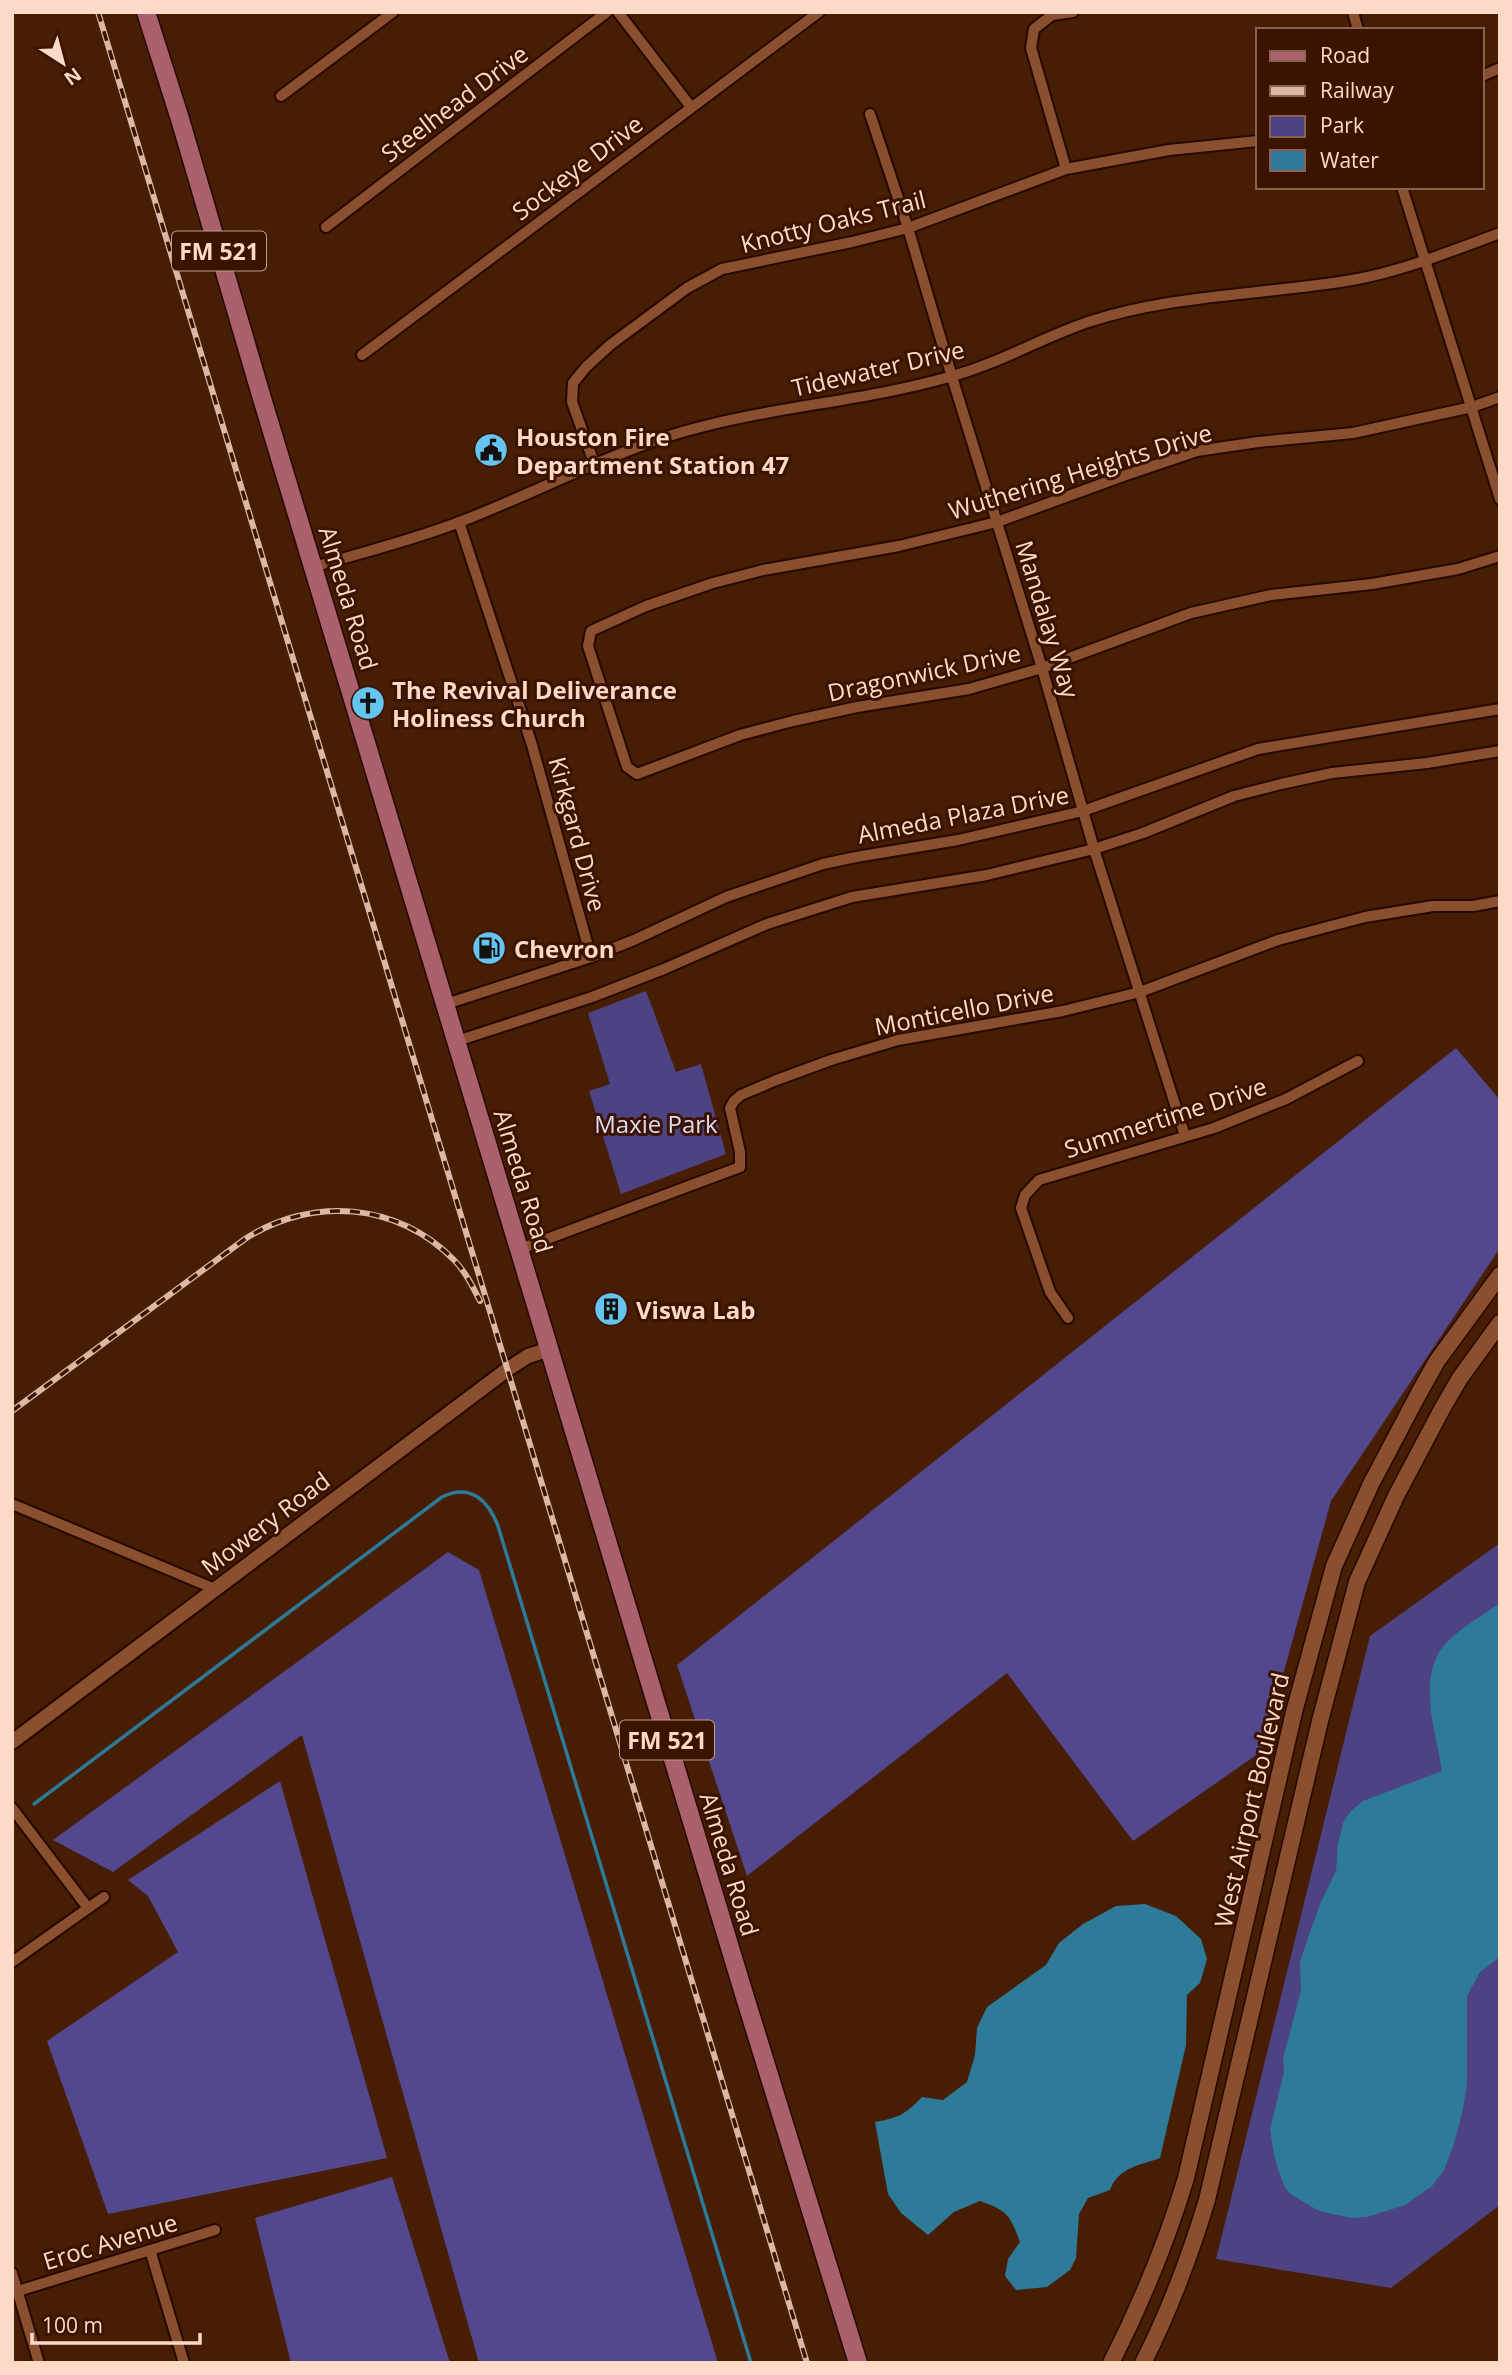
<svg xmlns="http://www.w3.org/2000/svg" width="1512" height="2375" font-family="'Open Sans',sans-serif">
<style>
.green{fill:#4d4282}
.forest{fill:#53488d}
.water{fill:#2d7a99}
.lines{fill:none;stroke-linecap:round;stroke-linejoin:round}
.stream{stroke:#2d7a99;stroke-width:3.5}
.minor-casing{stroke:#260900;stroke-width:14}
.tertiary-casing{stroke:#260900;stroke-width:18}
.secondary-casing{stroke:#260900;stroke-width:19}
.primary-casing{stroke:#260900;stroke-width:21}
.minor{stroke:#8a4f2e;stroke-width:10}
.tertiary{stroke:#8a4f2e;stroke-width:14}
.secondary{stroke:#8a4f2e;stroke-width:16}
.primary{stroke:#aa606d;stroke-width:18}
.rail-casing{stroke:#dcb8a4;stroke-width:6}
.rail{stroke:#3b1300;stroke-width:3.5;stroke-dasharray:10;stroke-linecap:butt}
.labels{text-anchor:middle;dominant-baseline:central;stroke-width:6;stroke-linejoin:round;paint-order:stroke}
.shield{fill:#3b1300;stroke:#c39e8c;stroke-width:2}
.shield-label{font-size:23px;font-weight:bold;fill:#fddac8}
.street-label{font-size:24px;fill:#fddac8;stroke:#3b1300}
.poi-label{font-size:24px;font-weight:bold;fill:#fddac8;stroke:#3b1300;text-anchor:start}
.park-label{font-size:24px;fill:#dddbf0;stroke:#3b1300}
</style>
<rect width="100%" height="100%" fill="#471d03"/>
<g class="green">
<polygon points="646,991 676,1072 701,1064 726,1154 621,1194 589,1091 610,1084 588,1013"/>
<polygon points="1500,1543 1500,2205 1391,2288 1216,2259 1370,1636"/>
</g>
<g class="forest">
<polygon points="1456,1048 1500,1100 1500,1248 1331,1501 1262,1751 1133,1841 1007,1673 747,1876 677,1665"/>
<polygon points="448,1552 479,1570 718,2363 479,2363 302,1735 113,1872 53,1840"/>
<polygon points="280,1781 387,2158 108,2214 47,2041 178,1952 148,1896 128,1880"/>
<polygon points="392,2177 450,2363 291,2363 255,2218"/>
</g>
<g class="water">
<path d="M1500 1603V1957L1480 1972 1467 1996V2084L1463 2109 1454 2144 1444 2170 1432 2186 1405 2205 1367 2217 1351 2218 1319 2211 1292 2195 1285 2188 1279 2172 1274 2155 1270 2129 1284 2072 1283 2058 1301 1991 1300 1961 1320 1904 1336 1871 1338 1844 1343 1823 1351 1811 1363 1801 1442 1771C1436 1730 1415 1676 1447 1642 1462 1627 1483 1615 1500 1603Z"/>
<path d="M1145 1904 1176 1916 1201 1939 1207 1959 1200 1983 1187 1995 1186 2045 1160 2158C1138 2166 1119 2167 1110 2190L1088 2198 1079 2214 1076 2258 1070 2270 1047 2287 1016 2290 1005 2276 1008 2259 1020 2242C1010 2215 1008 2211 980 2201L954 2212 928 2235 901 2213 888 2194 875 2122C898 2118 906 2114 922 2097L943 2100 967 2082 975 2055 977 2028 987 2007 1046 1965 1059 1943 1083 1924 1116 1906Z"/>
</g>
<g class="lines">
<path class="stream" d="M34 1804 442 1497C470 1483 488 1500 498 1526L751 2363"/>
<g class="minor-casing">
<g id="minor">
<polyline points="618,12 691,107"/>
<polyline points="1353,12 1358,30"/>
<polyline points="1482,76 1500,68"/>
<polyline points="281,96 393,12"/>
<polyline points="870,114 908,228 952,377 1042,668 1094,849 1185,1136"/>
<polyline points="1066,169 1031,48 1034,29 1052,15 1073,12"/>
<polyline points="1402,187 1500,499"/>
<polyline points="326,227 607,12"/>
<polyline points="362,355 819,12"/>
<polyline points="1500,397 1472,407 1353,433 1258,442 1197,451 1126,475 997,522 899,546 763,570 713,583 646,606 591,631 588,646 627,767 637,774 740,735 793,721 857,707 969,689 1042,668 1191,613 1271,595 1372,584 1458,569 1500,556"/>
<polyline points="594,463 572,402 573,383 586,367 610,345 687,288 722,269 852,242 908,228 1066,169 1169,150 1258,141"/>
<polyline points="459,522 532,745 591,957"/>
<path d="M314 567C363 552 414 540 462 521 532 494 598 459 669 436 760 407 858 403 949 377 998 364 1041 338 1088 322 1173 294 1264 295 1352 280 1403 271 1451 251 1500 233"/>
<polyline points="446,1004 591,957 634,940 726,897 823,864 856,857 958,840 1083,811 1258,749 1500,709"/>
<polyline points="457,1041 592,997 664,969 767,924 852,897 987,875 1094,849 1143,833 1234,796 1281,784 1332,773 1427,763 1500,751"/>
<polyline points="520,1249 740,1167 740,1152 730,1108 734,1101 741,1095 774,1081 831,1060 898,1040 1063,1011 1140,992 1278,940 1365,917 1433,906 1473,906 1500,901"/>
<polyline points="1068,1318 1050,1292 1021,1208 1025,1195 1039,1180 1214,1128 1286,1099 1358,1061"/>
<polyline points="12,1504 215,1589"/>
<polyline points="12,1808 88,1908"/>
<polyline points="12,1962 104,1897"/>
<polyline points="150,2250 184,2363"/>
<polyline points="12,2273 39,2363"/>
<polyline points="18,2291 215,2230"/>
</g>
</g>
<g class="tertiary-casing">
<polyline id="tertiary" points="12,1742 508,1369 528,1356 550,1349"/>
</g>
<g class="secondary-casing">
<g id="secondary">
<path d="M1111 2363C1142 2302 1166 2244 1186 2178L1294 1712 1334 1566 1371 1484 1419 1393 1437 1361 1500 1275"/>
<path d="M1143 2363C1170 2310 1190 2256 1207 2200L1320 1721 1357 1582 1396 1496 1442 1409 1460 1378 1500 1323"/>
</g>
</g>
<g class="primary-casing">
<polyline id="primary" points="146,12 180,119 261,395 744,1994 858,2363"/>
</g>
<use href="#minor" class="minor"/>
<use href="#tertiary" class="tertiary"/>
<use href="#secondary" class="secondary"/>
<use href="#primary" class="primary"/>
<g class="rail-casing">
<g id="rail">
<polyline points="98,12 807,2363"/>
<path d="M12 1411 245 1239C311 1196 398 1202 454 1260 465 1271 473 1287 480 1301"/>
</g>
</g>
<use href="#rail" class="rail"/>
</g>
<defs>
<g id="civic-disc" transform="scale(1.75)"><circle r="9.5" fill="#65c5ee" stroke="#3b1300"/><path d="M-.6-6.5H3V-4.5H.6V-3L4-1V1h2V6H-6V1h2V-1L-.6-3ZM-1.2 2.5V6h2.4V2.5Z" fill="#111"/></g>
<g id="church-disc" transform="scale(1.75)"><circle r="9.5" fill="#65c5ee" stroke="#3b1300"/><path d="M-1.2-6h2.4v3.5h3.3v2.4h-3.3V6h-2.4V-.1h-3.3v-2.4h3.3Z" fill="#111"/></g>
<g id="fuel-disc" transform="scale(1.75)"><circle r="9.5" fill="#65c5ee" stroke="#3b1300"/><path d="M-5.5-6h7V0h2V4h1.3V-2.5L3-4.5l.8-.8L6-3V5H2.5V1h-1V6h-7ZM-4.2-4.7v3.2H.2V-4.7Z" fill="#111"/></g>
<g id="building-disc" transform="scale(1.75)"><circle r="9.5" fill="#65c5ee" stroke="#3b1300"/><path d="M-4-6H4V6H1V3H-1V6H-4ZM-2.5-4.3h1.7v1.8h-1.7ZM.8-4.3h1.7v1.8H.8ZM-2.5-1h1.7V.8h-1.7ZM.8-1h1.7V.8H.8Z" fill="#111"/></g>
</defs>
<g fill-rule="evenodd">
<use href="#civic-disc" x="491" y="450"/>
<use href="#church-disc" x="368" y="703"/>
<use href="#fuel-disc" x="489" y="948"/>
<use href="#building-disc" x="611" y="1309"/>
</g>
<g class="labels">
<g class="shield">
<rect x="172" y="231.5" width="94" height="39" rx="5"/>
<rect x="620" y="1720.5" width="94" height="39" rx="5"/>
</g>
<g class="shield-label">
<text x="219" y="251">FM 521</text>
<text x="667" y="1740">FM 521</text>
</g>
<g class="street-label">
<text transform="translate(454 103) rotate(-37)">Steelhead Drive</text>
<text transform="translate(577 167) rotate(-37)">Sockeye Drive</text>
<text transform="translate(833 221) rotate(-14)">Knotty Oaks Trail</text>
<text transform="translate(878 368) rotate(-13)">Tidewater Drive</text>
<text transform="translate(1080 471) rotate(-17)">Wuthering Heights Drive</text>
<text transform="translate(349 598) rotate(73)">Almeda Road</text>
<text transform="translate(1048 619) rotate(73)">Mandalay Way</text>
<text transform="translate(924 672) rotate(-12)">Dragonwick Drive</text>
<text transform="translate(963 814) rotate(-11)">Almeda Plaza Drive</text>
<text transform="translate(578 834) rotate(75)">Kirkgard Drive</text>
<text transform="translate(964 1009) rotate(-11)">Monticello Drive</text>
<text transform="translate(1165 1117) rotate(-18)">Summertime Drive</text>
<text transform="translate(524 1181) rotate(73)">Almeda Road</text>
<text transform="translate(265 1523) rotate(-37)">Mowery Road</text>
<text transform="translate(1251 1800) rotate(-77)">West Airport Boulevard</text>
<text transform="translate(730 1864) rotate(73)">Almeda Road</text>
<text transform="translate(110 2241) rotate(-17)">Eroc Avenue</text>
</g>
<g class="poi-label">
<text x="516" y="436">Houston Fire<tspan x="516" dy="28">Department Station 47</tspan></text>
<text x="392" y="689">The Revival Deliverance<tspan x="392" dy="28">Holiness Church</tspan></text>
<text x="514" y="948">Chevron</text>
<text x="636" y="1309">Viswa Lab</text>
</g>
<g class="park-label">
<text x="656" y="1123">Maxie Park</text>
</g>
</g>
<rect width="1512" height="2375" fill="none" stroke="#fddac8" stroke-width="28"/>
<rect x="1256" y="28" width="228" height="161" fill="#3b1300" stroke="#896350" stroke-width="2"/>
<rect x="1270" y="51" width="35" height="10" fill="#aa606d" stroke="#896350" stroke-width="2"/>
<text x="1320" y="63" font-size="21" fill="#fddac8">Road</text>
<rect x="1270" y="86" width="35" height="10" fill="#dcb8a4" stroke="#896350" stroke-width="2"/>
<text x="1320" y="98" font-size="21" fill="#fddac8">Railway</text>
<rect x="1270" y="116" width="35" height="21" fill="#4d4282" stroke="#896350" stroke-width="2"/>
<text x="1320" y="133" font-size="21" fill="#fddac8">Park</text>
<rect x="1270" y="150" width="35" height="21" fill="#2d7a99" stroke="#896350" stroke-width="2"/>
<text x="1320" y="168" font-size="21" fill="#fddac8">Water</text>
<g transform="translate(63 63) rotate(144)" stroke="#3b1300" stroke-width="5" paint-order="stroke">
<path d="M0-5L12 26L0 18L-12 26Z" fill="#fddac8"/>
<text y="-10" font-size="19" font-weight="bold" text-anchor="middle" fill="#fddac8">N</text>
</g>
<path d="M32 2333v10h168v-10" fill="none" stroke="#fddac8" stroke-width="3.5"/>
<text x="42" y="2333" font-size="21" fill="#fddac8" stroke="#3b1300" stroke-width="5" paint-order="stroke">100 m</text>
</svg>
